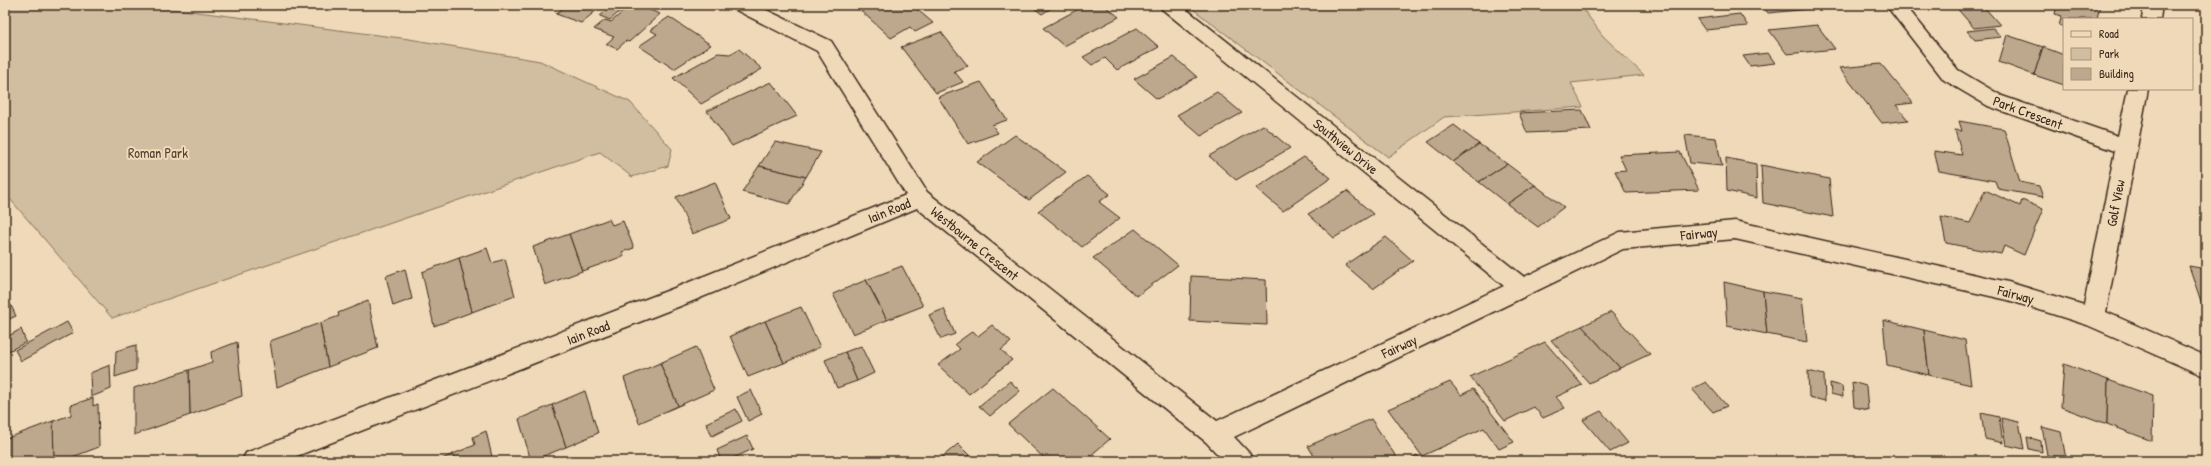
<svg xmlns="http://www.w3.org/2000/svg" width="2211" height="466" font-family="'Patrick Hand',sans-serif">
<style>
.green{fill:#d1bd9f;stroke:#86745e}
.building{fill:#bda88d;stroke:#3b2a1e}
.lines{fill:none;stroke-linecap:round;stroke-linejoin:round}
.street-casing{stroke:#3b2a1e;stroke-width:3}
.street{fill:#efd9b8;fill-rule:evenodd}
.labels{text-anchor:middle;dominant-baseline:central;stroke-width:4;stroke-linejoin:round;paint-order:stroke}
.street-label{font-size:14px;fill:#3b2a1e;stroke:#efd9b8}
.park-label{font-size:14px;fill:#524031;stroke:#efd9b8}
</style>
<rect width="100%" height="100%" fill="#efd9b8"/>
<filter id="ink" filterUnits="userSpaceOnUse"><feTurbulence type="fractalNoise" baseFrequency=".025" numOctaves="2"/><feDisplacementMap in="SourceGraphic" scale="8" xChannelSelector="R" yChannelSelector="G"/><feConvolveMatrix kernelMatrix="1 2 1 2 8 2 1 2 1" color-interpolation-filters="sRGB"/></filter>
<g filter="url(#ink)">
<g class="green">
<polygon points="5,5 117,5 182,10 409,39 540,61 630,102 672,149 668,166 632,177 600,152 112,318 10,199 5,197"/>
<polygon points="1190,5 1580,5 1603,36 1644,75 1571,83 1583,107 1444,117 1388,157 1194,10"/>
</g>
<g class="building">
<polygon points="566,5 603,5 581,23 556,14"/>
<polygon points="613,5 627,5 610,20 600,16"/>
<polygon points="631,5 637,5 660,14 629,42 626,41 617,49 606,44 614,37 594,29 605,20 611,22"/>
<polygon points="867,5 912,5 933,23 915,32 910,27 891,38 859,9"/>
<polygon points="1030,5 1056,5 1042,14"/>
<polygon points="1086,5 1104,5 1119,17 1064,46 1043,28"/>
<polygon points="1762,5 1819,5 1821,8 1768,13"/>
<polygon points="1954,5 1996,5 1999,7 1985,8 2000,25 1974,28"/>
<polygon points="2057,5 2100,5 2097,19 2064,19 2064,27 2059,25 2062,16 2055,14"/>
<polygon points="1740,14 1748,26 1705,30 1697,19"/>
<polygon points="669,17 711,45 674,69 639,46 657,34 650,30"/>
<polygon points="1817,25 1835,49 1787,54 1769,30"/>
<polygon points="1137,28 1159,47 1117,70 1105,58 1092,65 1083,57"/>
<polygon points="1993,28 2001,37 1975,40 1967,31"/>
<polygon points="941,32 968,66 954,71 963,82 936,93 901,47"/>
<polygon points="2007,35 2043,47 2034,75 1999,62"/>
<polygon points="2043,47 2064,55 2064,85 2034,75"/>
<polygon points="739,49 762,69 701,104 673,78 718,53 730,54"/>
<polygon points="1768,53 1775,63 1750,66 1743,56"/>
<polygon points="1174,57 1197,77 1157,99 1134,79"/>
<polygon points="1881,64 1913,103 1896,105 1908,120 1882,123 1839,68"/>
<polygon points="771,82 797,116 732,146 707,111"/>
<polygon points="981,82 1007,120 992,125 998,133 968,144 938,97"/>
<polygon points="1217,92 1242,113 1201,136 1177,115"/>
<polygon points="1582,110 1591,130 1527,133 1519,113"/>
<polygon points="1959,121 2004,129 2020,182 2039,186 2043,197 1998,189 1995,181 1939,171 1934,151 1962,155 1955,130 1962,131"/>
<polygon points="1263,125 1290,148 1236,180 1209,156"/>
<polygon points="1454,125 1479,144 1453,162 1428,142"/>
<polygon points="1015,135 1066,172 1029,200 977,162"/>
<polygon points="1685,135 1716,138 1722,166 1690,163"/>
<polygon points="2205,139 2206,139 2206,174 2202,172"/>
<polygon points="775,142 821,152 806,177 759,166"/>
<polygon points="1479,144 1507,164 1479,182 1453,162"/>
<polygon points="1680,152 1699,190 1626,193 1615,171 1626,170 1619,155"/>
<polygon points="1304,157 1331,178 1283,211 1256,188"/>
<polygon points="1726,158 1756,164 1757,198 1727,191"/>
<polygon points="1507,164 1535,185 1507,204 1479,182"/>
<polygon points="1761,165 1829,179 1833,217 1763,203"/>
<polygon points="759,166 806,177 789,204 742,192"/>
<polygon points="1087,176 1110,194 1099,202 1120,218 1082,247 1038,211"/>
<polygon points="715,182 731,219 692,234 676,197"/>
<polygon points="1535,185 1564,207 1538,227 1507,204"/>
<polygon points="1985,190 2020,206 2022,200 2043,209 2024,255 2004,246 2001,254 1946,243 1941,217 1970,223"/>
<polygon points="1347,191 1373,214 1334,238 1308,214"/>
<polygon points="609,219 612,225 623,221 634,248 622,252 624,256 582,271 569,234"/>
<polygon points="2204,220 2206,221 2206,256 2205,255"/>
<polygon points="1135,229 1178,265 1137,296 1093,258"/>
<polygon points="569,234 582,271 545,285 533,247"/>
<polygon points="1386,237 1413,261 1373,289 1345,265"/>
<polygon points="487,248 492,263 505,259 515,296 472,312 459,258"/>
<polygon points="459,258 472,312 434,326 422,272"/>
<polygon points="902,266 923,306 887,320 866,280"/>
<polygon points="2189,266 2206,269 2206,316"/>
<polygon points="405,269 412,299 393,306 386,276"/>
<polygon points="1191,276 1266,280 1267,325 1190,321"/>
<polygon points="866,280 887,320 853,334 833,294"/>
<polygon points="1724,282 1763,291 1767,334 1727,326"/>
<polygon points="1763,291 1802,298 1807,342 1767,334"/>
<polygon points="7,297 16,316 5,321 5,298"/>
<polygon points="368,301 378,348 328,367 320,323 339,316 338,313"/>
<polygon points="801,307 820,347 784,363 765,321"/>
<polygon points="944,309 955,334 941,339 929,315"/>
<polygon points="1611,312 1650,354 1620,368 1582,326"/>
<polygon points="1883,320 1924,330 1929,375 1887,365"/>
<polygon points="765,321 784,363 748,377 730,336"/>
<polygon points="67,322 73,333 21,361 15,350"/>
<polygon points="320,323 328,367 277,387 270,341"/>
<polygon points="992,325 1011,342 1001,350 1012,360 969,394 938,365 960,349 955,344 973,331 978,336"/>
<polygon points="1582,326 1620,368 1589,383 1551,340"/>
<polygon points="21,329 26,342 5,353 5,338"/>
<polygon points="1924,330 1965,340 1971,385 1929,375"/>
<polygon points="237,342 242,396 190,415 189,370 212,362 211,352"/>
<polygon points="1545,342 1582,385 1556,397 1565,408 1543,418 1534,407 1505,421 1470,377"/>
<polygon points="136,345 136,370 115,377 116,351"/>
<polygon points="861,346 874,373 857,381 845,352"/>
<polygon points="696,347 714,390 678,406 660,363"/>
<polygon points="845,352 857,381 837,388 825,360"/>
<polygon points="660,363 678,406 639,423 624,378"/>
<polygon points="2064,364 2108,380 2107,424 2061,407"/>
<polygon points="110,365 111,389 91,397 90,373"/>
<polygon points="189,370 190,415 134,435 134,388"/>
<polygon points="1808,371 1824,375 1825,401 1809,397"/>
<polygon points="2108,380 2153,396 2152,441 2107,424"/>
<polygon points="1010,381 1020,391 990,416 979,406"/>
<polygon points="1450,382 1461,395 1473,389 1514,442 1499,449 1484,428 1422,456 1388,409"/>
<polygon points="1706,382 1727,406 1713,412 1692,389"/>
<polygon points="1852,382 1866,386 1868,410 1854,407"/>
<polygon points="1830,383 1842,386 1843,397 1831,394"/>
<polygon points="1053,388 1110,439 1084,461 1047,461 1008,424"/>
<polygon points="751,390 762,414 748,421 737,397"/>
<polygon points="585,391 598,433 566,447 552,405"/>
<polygon points="93,398 93,406 98,404 99,447 62,461 54,461 53,421 71,415 71,405"/>
<polygon points="552,405 566,447 531,461 519,419"/>
<polygon points="736,409 742,421 712,436 706,423"/>
<polygon points="1601,411 1628,443 1610,452 1583,420"/>
<polygon points="1981,413 1999,417 2003,443 1985,439"/>
<polygon points="2001,418 2019,422 2024,449 2006,445"/>
<polygon points="1371,419 1399,461 1317,461 1308,446"/>
<polygon points="53,421 54,461 5,461 5,439"/>
<polygon points="2042,427 2061,432 2066,459 2047,455"/>
<polygon points="486,431 493,461 455,461 453,454 475,445 473,437"/>
<polygon points="747,436 753,449 727,461 721,461 717,450"/>
<polygon points="2027,437 2041,441 2042,452 2029,449"/>
<polygon points="958,444 969,455 962,461 937,461"/>
<polygon points="453,454 455,461 438,461"/>
<polygon points="969,455 975,461 962,461"/>
<polygon points="1417,455 1422,461 1407,461"/>
</g>
<g class="lines">
<g class="street-casing">
<g id="street">
<polygon points="732,5 756,5 831,41 927,192 1217,421 1504,286 1162,9 1160,5 1181,5 1524,277 1620,232 1735,221 2008,282 2084,305 2115,151 1988,106 1944,80 1886,5 1905,5 1958,70 2002,96 2118,136 2128,89 2148,89 2106,312 2206,356 2206,377 2087,325 2008,300 1735,239 1623,249 1234,437 1249,453 1253,461 1224,461 1206,442 917,208 688,303 284,461 242,461 246,453 672,289 906,195 817,51 734,9"/>
<polygon points="2144,5 2162,5 2160,19 2142,19"/>
</g>
</g>
<use href="#street" class="street"/>
</g>
</g>
<g class="labels">
<g class="street-label">
<text transform="translate(2028 112) rotate(20)">Park Crescent</text>
<text transform="translate(1346 146) rotate(39)">Southview Drive</text>
<text transform="translate(2115 203) rotate(-79)">Golf View</text>
<text transform="translate(889 210) rotate(-22)">Iain Road</text>
<text transform="translate(1699 233) rotate(-6)">Fairway</text>
<text transform="translate(975 243) rotate(39)">Westbourne Crescent</text>
<text transform="translate(2016 294) rotate(15)">Fairway</text>
<text transform="translate(588 332) rotate(-21)">Iain Road</text>
<text transform="translate(1399 346) rotate(-25)">Fairway</text>
</g>
<g class="park-label">
<text x="158" y="152">Roman Park</text>
</g>
</g>
<rect width="2211" height="466" fill="none" stroke="#efd9b8" stroke-width="20"/>
<rect x="10" y="10" width="2191" height="446" fill="none" stroke="#3b2a1e" stroke-width="1.5" filter="url(#ink)"/>
<rect x="2063" y="18" width="130" height="72" fill="#efd9b8" stroke="#a7937a"/>
<rect x="2071" y="31" width="20" height="6" fill="#efd9b8" stroke="#a7937a"/>
<text x="2099" y="38" font-size="12" fill="#3b2a1e">Road</text>
<rect x="2071" y="48" width="20" height="12" fill="#d1bd9f" stroke="#a7937a"/>
<text x="2099" y="58" font-size="12" fill="#3b2a1e">Park</text>
<rect x="2071" y="68" width="20" height="12" fill="#bda88d" stroke="#a7937a"/>
<text x="2099" y="78" font-size="12" fill="#3b2a1e">Building</text>
</svg>
